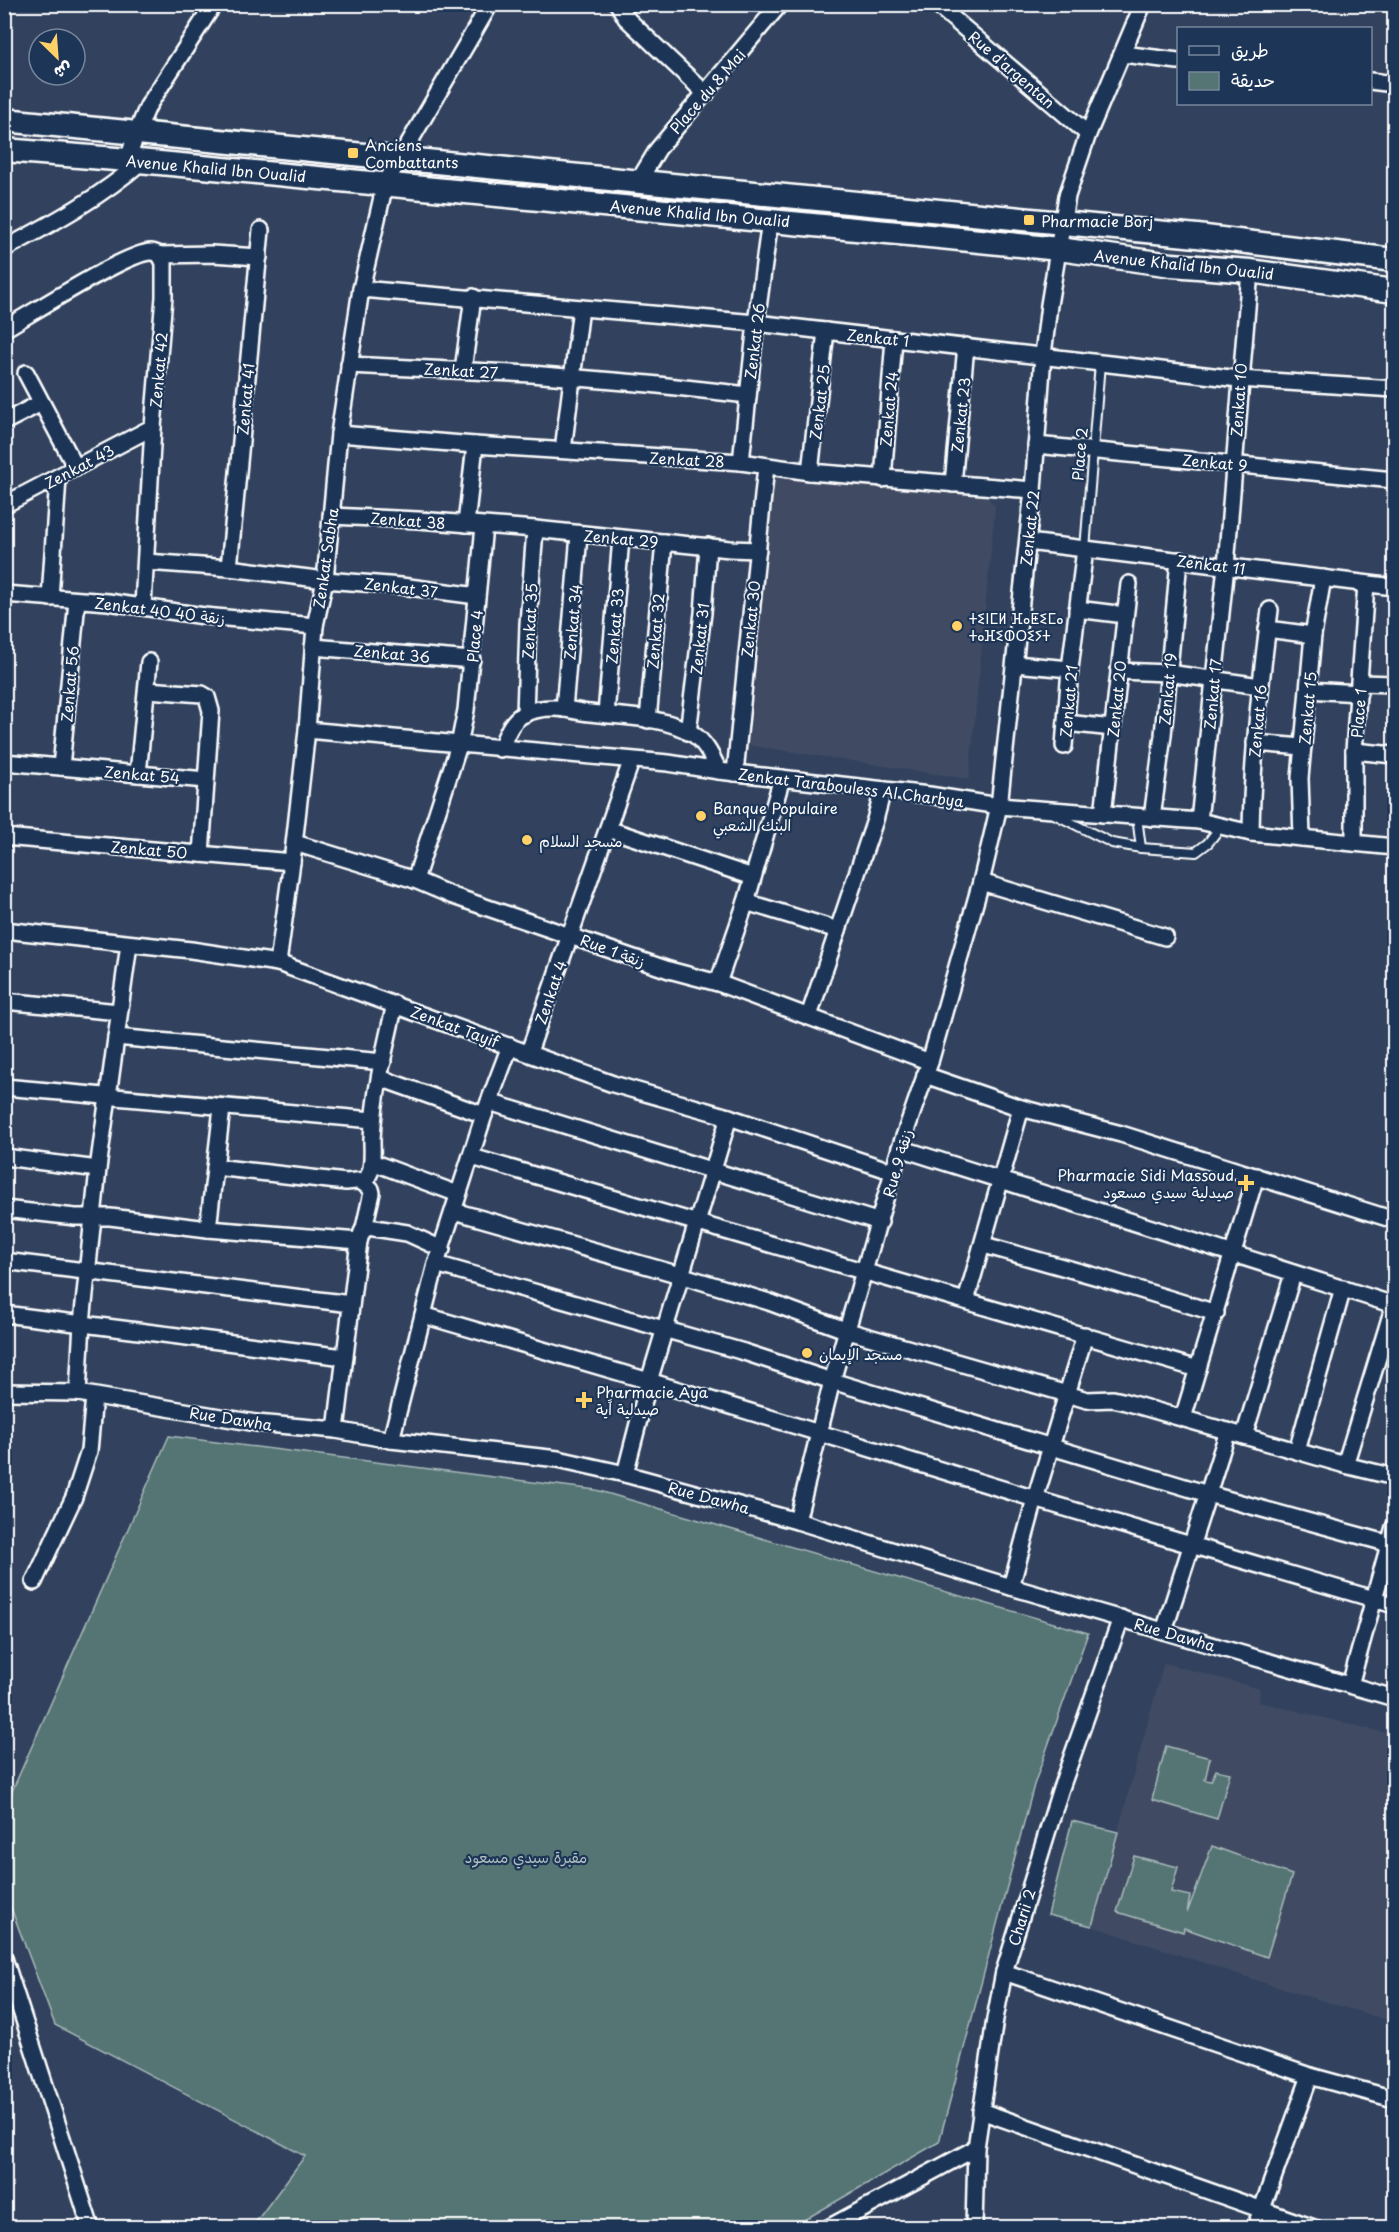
<svg xmlns="http://www.w3.org/2000/svg" width="1399" height="2232" font-family="'Playpen Sans','Playpen Sans Arabic','Noto Sans Tifinagh',sans-serif">
<style>
.built{fill:#414b63}
.green{fill:#547574;stroke:#aababa;stroke-width:1.5}
.lines{fill:none;stroke-linecap:round;stroke-linejoin:round}
.lane-casing{stroke:#fff;stroke-width:12}
.street-casing{stroke:#fff;stroke-width:20}
.secondary-casing{stroke:#fff;stroke-width:27}
.lane{stroke:#1d3557;stroke-width:8}
.street{stroke:#1d3557;stroke-width:15}
.secondary{stroke:#1d3557;stroke-width:22}
.poi-dot{fill:#ffd166;stroke:#1d3557;stroke-width:2}
.labels{text-anchor:middle;dominant-baseline:central;stroke-width:4.5;stroke-linejoin:round;paint-order:stroke}
.street-label{font-size:15px;fill:#fff;stroke:#1d3557}
.poi-label{font-size:15px;fill:#fff;stroke:#1d3557;text-anchor:start}
.park-label{font-size:15px;fill:#b2c1c0;stroke:#1d3557}
</style>
<rect width="100%" height="100%" fill="#32425e"/>
<filter id="ink" filterUnits="userSpaceOnUse"><feTurbulence type="fractalNoise" baseFrequency=".0167" numOctaves="2"/><feDisplacementMap in="SourceGraphic" scale="12" xChannelSelector="R" yChannelSelector="G"/><feConvolveMatrix kernelMatrix="1 2 1 2 8 2 1 2 1" color-interpolation-filters="sRGB"/></filter>
<g filter="url(#ink)">
<g class="built">
<polygon points="775,477 987,497 995,506 969,779 749,745"/>
<polygon points="1164,1663 1260,1689 1259,1702 1394,1735 1394,2022 1290,1991 1092,1926"/>
</g>
<g class="green">
<polygon points="169,1436 596,1490 1088,1633 1034,1785 939,2142 792,2227 252,2227 305,2156 55,2025 5,1892 5,1807"/>
<polygon points="1166,1746 1210,1758 1205,1780 1211,1781 1216,1770 1230,1773 1217,1819 1152,1800"/>
<polygon points="1072,1821 1118,1832 1092,1926 1048,1915"/>
<polygon points="1212,1846 1292,1875 1267,1957 1184,1928 1183,1932 1117,1912 1134,1856 1178,1867 1171,1892 1190,1896 1187,1913"/>
</g>
<g class="lines">
<g class="lane-casing">
<g id="lane">
<polyline points="1085,549 1100,363"/>
<polyline points="1054,814 1112,843 1141,848 1196,852 1208,843 1221,826"/>
<polyline points="1137,817 1141,848"/>
</g>
</g>
<g class="street-casing">
<g id="street">
<polyline points="618,4 626,18 706,94"/>
<polyline points="936,4 1088,134"/>
<polyline points="1123,54 1178,61"/>
<polyline points="1370,81 1394,84"/>
<polyline points="128,160 136,134 148,106 214,4"/>
<polyline points="638,182 658,149 780,4"/>
<path d="M4 249C53 223 101 197 142 161"/>
<polyline points="160,255 212,254 259,257"/>
<polyline points="361,289 756,323 1239,379 1394,389"/>
<path d="M4 329C31 314 127 252 151 252 153 252 158 254 160 255L164 263V297L153 427 143 606"/>
<polyline points="349,365 531,374 649,384 748,395"/>
<polyline points="463,370 473,297"/>
<polyline points="26,373 76,468"/>
<polyline points="4,422 41,403"/>
<polyline points="339,434 475,445 741,462 810,472 1033,490"/>
<polyline points="1036,445 1394,480"/>
<polyline points="563,450 581,308"/>
<polyline points="741,462 756,323 770,220"/>
<polyline points="810,472 826,331"/>
<polyline points="883,479 894,339"/>
<polyline points="953,484 966,346"/>
<polyline points="4,505 153,427"/>
<polyline points="331,516 418,520 535,529 730,549 758,550"/>
<polyline points="466,524 475,445"/>
<polyline points="1028,542 1394,587"/>
<polyline points="146,562 229,568 325,580 401,586 477,596"/>
<polyline points="229,568 261,230"/>
<polyline points="4,594 108,602 204,616 315,626"/>
<polyline points="50,598 58,478"/>
<polyline points="1077,609 1125,615"/>
<polyline points="1267,629 1313,635"/>
<polyline points="313,647 472,660"/>
<polyline points="1015,664 1070,669"/>
<polyline points="1119,671 1168,673 1260,686"/>
<polyline points="1360,683 1394,684"/>
<polyline points="147,690 202,694 207,697 211,711 201,854"/>
<polyline points="1308,690 1359,693"/>
<polyline points="564,709 579,535"/>
<polyline points="525,714 528,624 535,529"/>
<polyline points="606,714 621,538"/>
<polyline points="648,720 664,542"/>
<polyline points="1066,723 1113,728"/>
<polyline points="307,730 668,763 719,771 929,795 999,806 1199,821 1251,833 1394,847"/>
<polyline points="688,732 703,613 708,546"/>
<polyline points="1255,743 1303,747"/>
<polyline points="1064,746 1070,669 1085,549"/>
<path d="M500 749C506 737 510 722 522 715 531 710 543 708 554 708 566 708 578 712 590 713 621 717 666 716 693 734 706 743 712 757 719 771"/>
<polyline points="1354,751 1394,755"/>
<polyline points="4,762 206,780"/>
<polyline points="61,767 77,601"/>
<polyline points="735,773 766,466"/>
<polyline points="138,774 149,662"/>
<polyline points="1103,814 1129,584"/>
<polyline points="1152,818 1163,735 1179,560"/>
<polyline points="1199,821 1226,566 1250,271"/>
<polyline points="608,829 753,877"/>
<path d="M1251 833C1252 758 1260 684 1270 610"/>
<polyline points="4,837 292,862"/>
<polyline points="1302,838 1300,778 1313,635 1323,578"/>
<polyline points="295,843 415,880 453,896 669,970 718,983 930,1062"/>
<polyline points="1354,843 1354,751 1366,584"/>
<polyline points="415,880 459,745 466,710 484,526"/>
<polyline points="981,882 1165,937"/>
<polyline points="746,902 838,930"/>
<polyline points="4,930 191,950 278,963 613,1084 729,1117 894,1172"/>
<polyline points="278,963 292,862 307,730 315,626 325,580 339,434 361,289 385,184 490,4"/>
<polyline points="718,983 746,902 782,778"/>
<polyline points="4,1001 119,1012"/>
<polyline points="809,1016 875,820 883,790"/>
<polyline points="116,1037 383,1062"/>
<polyline points="529,1052 631,762"/>
<polyline points="925,1075 1021,1108 1121,1134 1394,1220"/>
<polyline points="380,1078 484,1115"/>
<polyline points="4,1087 373,1120"/>
<polyline points="489,1102 880,1222"/>
<polyline points="900,1148 1394,1305"/>
<polyline points="4,1157 98,1169"/>
<polyline points="472,1157 1198,1369"/>
<polyline points="372,1162 458,1194"/>
<path d="M215 1167 346 1182 366 1180C374 1169 372 1152 372 1139 374 1093 385 1048 395 1004"/>
<polyline points="362,1182 371,1189 372,1193 364,1228"/>
<polyline points="4,1209 75,1217 110,1217 208,1229 359,1241 362,1232 368,1227 407,1233 442,1249"/>
<polyline points="454,1211 680,1275 769,1302 848,1331 1067,1394 1087,1400 1113,1399 1122,1401 1345,1465 1394,1477"/>
<polyline points="208,1229 222,1108"/>
<polyline points="984,1245 1098,1277 1216,1313"/>
<polyline points="4,1261 351,1304"/>
<polyline points="436,1264 744,1352 832,1381 1208,1494 1390,1544"/>
<polyline points="966,1301 1021,1108"/>
<polyline points="4,1314 344,1357"/>
<polyline points="423,1315 649,1381 1035,1499 1394,1605"/>
<polyline points="4,1392 78,1393 256,1423 336,1430 391,1440 558,1459 625,1474 797,1521 1011,1587 1394,1698"/>
<polyline points="78,1393 82,1323 98,1169 129,944"/>
<polyline points="1183,1418 1256,1176"/>
<polyline points="336,1430 359,1241"/>
<polyline points="1244,1436 1293,1274"/>
<polyline points="391,1440 436,1264 484,1115 510,1046"/>
<polyline points="1297,1451 1343,1288"/>
<polyline points="1345,1465 1394,1305"/>
<polyline points="625,1474 649,1381 729,1117"/>
<polyline points="797,1521 832,1381 900,1148 930,1062 981,882 999,806 1033,490 1043,355 1049,305 1067,196 1088,134 1143,4"/>
<polyline points="34,1582 74,1497 89,1451 94,1396"/>
<polyline points="1011,1587 1035,1499 1085,1335"/>
<polyline points="1164,1631 1228,1431"/>
<polyline points="1350,1685 1394,1527"/>
<polyline points="4,1958 91,2228"/>
<polyline points="1004,1972 1310,2076 1394,2099"/>
<polyline points="981,2111 1314,2228"/>
<polyline points="828,2228 976,2148"/>
<polyline points="974,2228 976,2148 995,2019 1004,1972 1060,1791 1121,1618"/>
<polyline points="1255,2228 1310,2076"/>
</g>
</g>
<g class="secondary-casing">
<g id="secondary">
<polyline points="4,120 1197,236 1394,260"/>
<polyline points="4,150 128,160 940,237 1059,249 1172,265 1250,271 1394,291"/>
</g>
</g>
<use href="#lane" class="lane"/>
<use href="#street" class="street"/>
<use href="#secondary" class="secondary"/>
</g>
</g>
<g class="poi-dot">
<rect x="347" y="147" width="12" height="12" rx="3"/>
<rect x="1023" y="214" width="12" height="12" rx="3"/>
<circle cx="957" cy="626" r="6"/>
<circle cx="701" cy="816" r="6"/>
<circle cx="527" cy="840" r="6"/>
<path d="M1243 1174h6v6h6v6h-6v6h-6v-6h-6v-6h6z"/>
<circle cx="807" cy="1353" r="6"/>
<path d="M581 1391h6v6h6v6h-6v6h-6v-6h-6v-6h6z"/>
</g>
<g class="labels">
<g class="street-label">
<text transform="translate(1012 69) rotate(41)">Rue d'argentan</text>
<text transform="translate(707 91) rotate(-49)">Place du 8 Mai</text>
<text transform="translate(216 168) rotate(5)">Avenue Khalid Ibn Oualid</text>
<text transform="translate(700 213) rotate(5)">Avenue Khalid Ibn Oualid</text>
<text transform="translate(1184 264) rotate(6)">Avenue Khalid Ibn Oualid</text>
<text transform="translate(878 337) rotate(6)">Zenkat 1</text>
<text transform="translate(754 341) rotate(-83)">Zenkat 26</text>
<text transform="translate(158 370) rotate(-85)">Zenkat 42</text>
<text transform="translate(461 370) rotate(3)">Zenkat 27</text>
<text transform="translate(245 399) rotate(-85)">Zenkat 41</text>
<text transform="translate(1238 400) rotate(-86)">Zenkat 10</text>
<text transform="translate(819 402) rotate(-83)">Zenkat 25</text>
<text transform="translate(888 409) rotate(-85)">Zenkat 24</text>
<text transform="translate(960 415) rotate(-84)">Zenkat 23</text>
<text transform="translate(1079 454) rotate(-85)">Place 2</text>
<text transform="translate(687 459) rotate(3)">Zenkat 28</text>
<text transform="translate(1215 462) rotate(5)">Zenkat 9</text>
<text transform="translate(79 466) rotate(-28)">Zenkat 43</text>
<text transform="translate(408 520) rotate(4)">Zenkat 38</text>
<text transform="translate(1029 528) rotate(-84)">Zenkat 22</text>
<text transform="translate(621 538) rotate(5)">Zenkat 29</text>
<text transform="translate(325 558) rotate(-82)">Zenkat Sabha</text>
<text transform="translate(1211 564) rotate(7)">Zenkat 11</text>
<text transform="translate(401 587) rotate(7)">Zenkat 37</text>
<text transform="translate(160 610) rotate(7)">Zenkat 40 زنقة 40</text>
<text transform="translate(750 619) rotate(-84)">Zenkat 30</text>
<text transform="translate(529 621) rotate(-87)">Zenkat 35</text>
<text transform="translate(572 622) rotate(-85)">Zenkat 34</text>
<text transform="translate(614 626) rotate(-85)">Zenkat 33</text>
<text transform="translate(655 631) rotate(-85)">Zenkat 32</text>
<text transform="translate(474 636) rotate(-85)">Place 4</text>
<text transform="translate(699 639) rotate(-84)">Zenkat 31</text>
<text transform="translate(392 653) rotate(5)">Zenkat 36</text>
<text transform="translate(69 684) rotate(-85)">Zenkat 56</text>
<text transform="translate(1167 689) rotate(-85)">Zenkat 19</text>
<text transform="translate(1212 694) rotate(-85)">Zenkat 17</text>
<text transform="translate(1116 699) rotate(-84)">Zenkat 20</text>
<text transform="translate(1068 701) rotate(-85)">Zenkat 21</text>
<text transform="translate(1307 708) rotate(-85)">Zenkat 15</text>
<text transform="translate(1358 713) rotate(-85)">Place 1</text>
<text transform="translate(1257 721) rotate(-85)">Zenkat 16</text>
<text transform="translate(142 774) rotate(5)">Zenkat 54</text>
<text transform="translate(851 787) rotate(7)">Zenkat Tarabouless Al Charbya</text>
<text transform="translate(149 849) rotate(5)">Zenkat 50</text>
<text transform="translate(613 950) rotate(20)">Rue 1 زنقة</text>
<text transform="translate(550 992) rotate(-71)">Zenkat 4</text>
<text transform="translate(455 1026) rotate(20)">Zenkat Tayif</text>
<text transform="translate(897 1163) rotate(-74)">Rue 9 زنقة</text>
<text transform="translate(231 1418) rotate(9)">Rue Dawha</text>
<text transform="translate(709 1497) rotate(15)">Rue Dawha</text>
<text transform="translate(1175 1634) rotate(16)">Rue Dawha</text>
<text transform="translate(1021 1917) rotate(-73)">Charii 2</text>
</g>
<g class="poi-label">
<text x="365" y="144">Anciens<tspan x="365" dy="17">Combattants</tspan></text>
<text x="1041" y="220">Pharmacie Borj</text>
<text x="969" y="617">ⵜⵉⵏⵎⵍ ⴼⴰⵟⵉⵎⴰ<tspan x="969" dy="17">ⵜⴰⴼⵉⵀⵔⵉⵢⵜ</tspan></text>
<text x="713" y="807">Banque Populaire<tspan x="713" dy="17">البنك الشعبي</tspan></text>
<text x="539" y="840">مسجد السلام</text>
<text x="1234" y="1174" text-anchor="end">Pharmacie Sidi Massoud<tspan x="1234" dy="17">صيدلية سيدي مسعود</tspan></text>
<text x="819" y="1353">مسجد الإيمان</text>
<text x="596" y="1391">Pharmacie Aya<tspan x="596" dy="17">صيدلية اًية</tspan></text>
</g>
<g class="park-label">
<text x="526" y="1856">مقبرة سيدي مسعود</text>
</g>
</g>
<rect width="1399" height="2232" fill="none" stroke="#1d3557" stroke-width="24"/>
<rect x="12" y="12" width="1375" height="2208" fill="none" stroke="#fff" stroke-width="2" filter="url(#ink)"/>
<rect x="1177" y="27" width="195" height="78" fill="#1d3557" stroke="#77869a" stroke-width="1.5"/>
<rect x="1189" y="46" width="30" height="9" fill="#1d3557" stroke="#77869a" stroke-width="1.5"/>
<text x="1231" y="57" font-size="18" fill="#ffffff">طريق</text>
<rect x="1189" y="72" width="30" height="18" fill="#547574" stroke="#77869a" stroke-width="1.5"/>
<text x="1231" y="87" font-size="18" fill="#ffffff">حديقة</text>
<g transform="translate(57 57) rotate(155)"><circle r="28" fill="#1d3557" stroke="#77869a" stroke-width="1.5"/>
<path d="M0-4.5L10 22L0 15L-10 22Z" fill="#ffd166"/>
<text y="-9" font-size="16" font-weight="bold" text-anchor="middle" fill="#ffffff">ش</text>
</g>
</svg>
